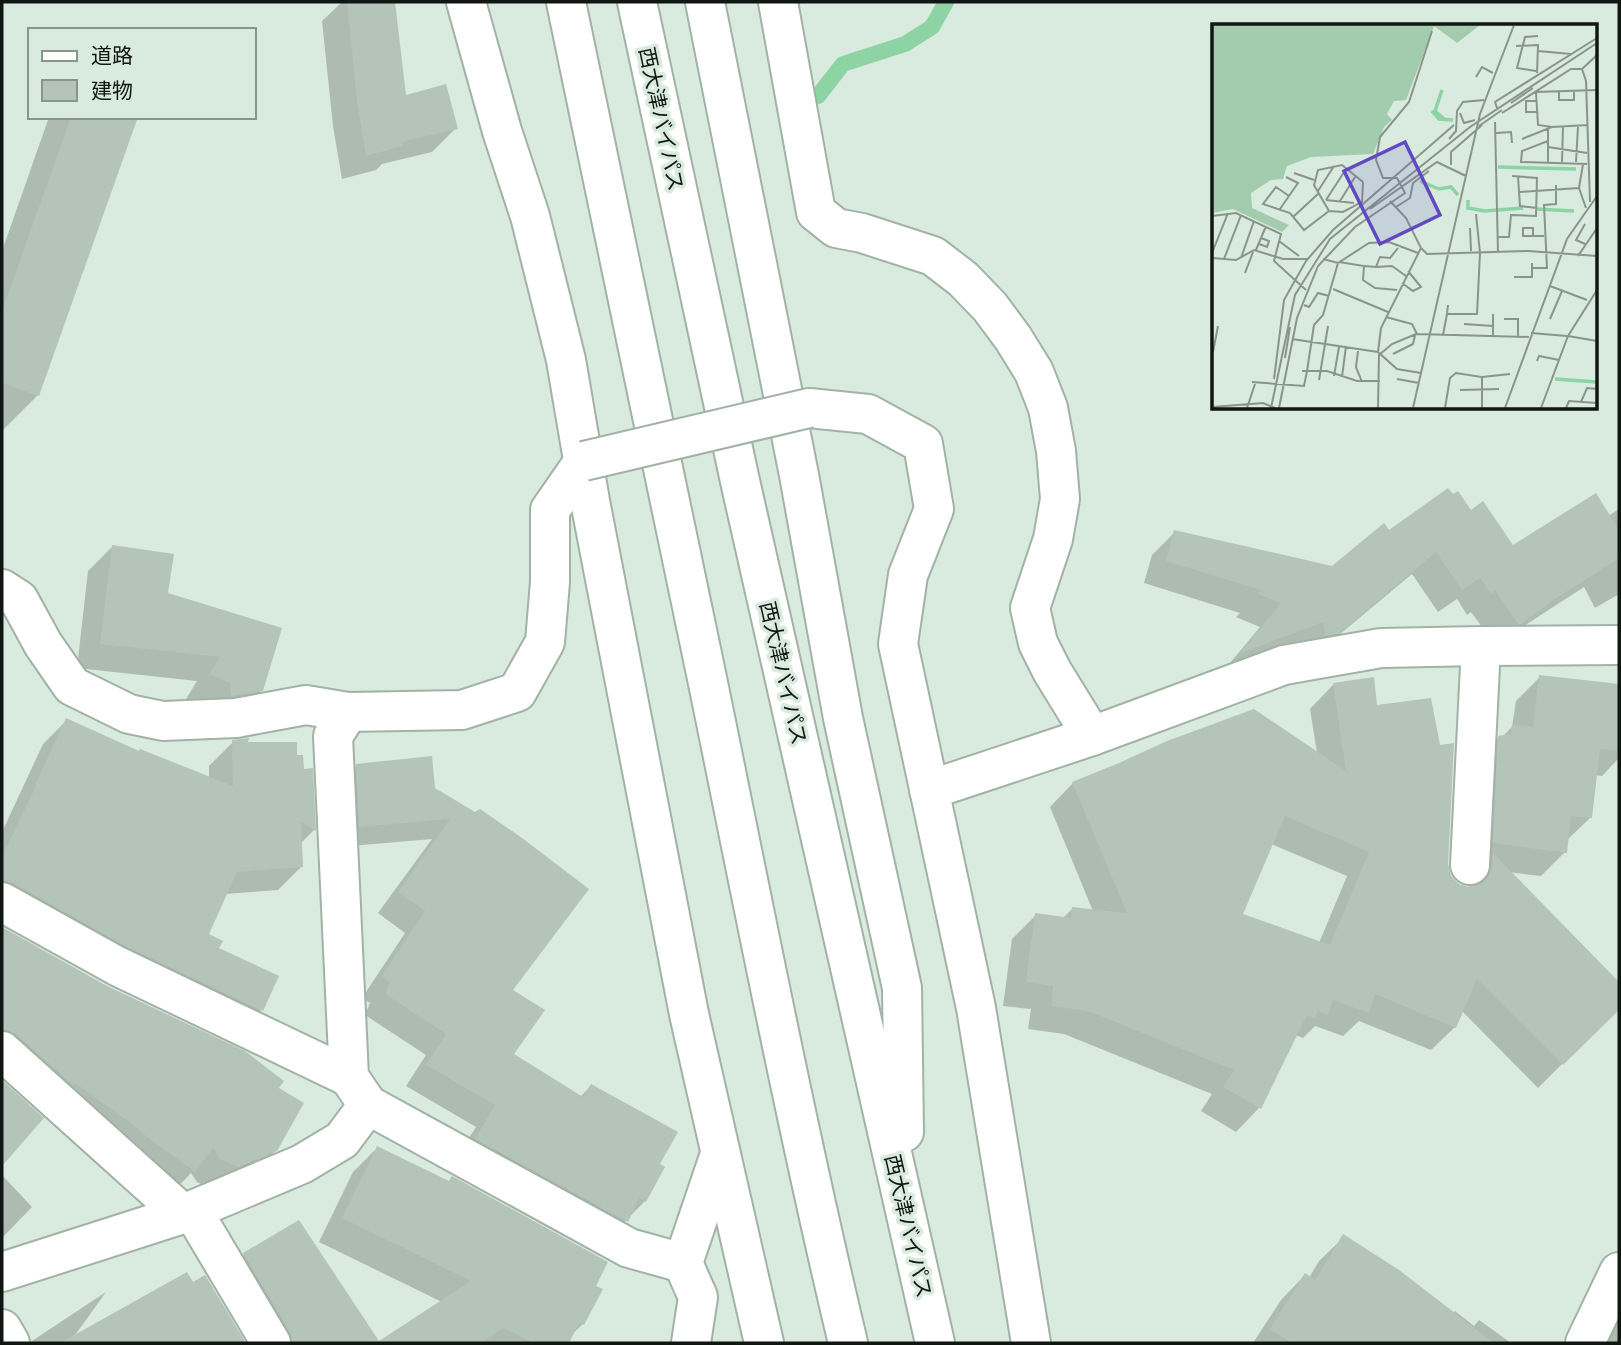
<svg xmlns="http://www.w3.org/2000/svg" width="1621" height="1345" font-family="'Titillium Web','Noto Sans JP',sans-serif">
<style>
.shadow{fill:#0003;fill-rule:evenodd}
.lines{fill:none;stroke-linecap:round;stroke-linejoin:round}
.stream{stroke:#8dd3a3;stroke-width:16}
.building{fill:#b4c4b8;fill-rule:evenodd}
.street-casing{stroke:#a2b2a6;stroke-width:42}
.secondary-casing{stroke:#a2b2a6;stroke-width:42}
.highway-casing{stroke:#a2b2a6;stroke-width:42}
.street{stroke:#fff;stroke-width:38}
.secondary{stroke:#fff;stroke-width:38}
.highway{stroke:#fff;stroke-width:38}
.secondary-bridge-casing{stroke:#a2b2a6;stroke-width:42;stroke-linecap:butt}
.secondary-bridge{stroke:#fff;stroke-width:38}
.labels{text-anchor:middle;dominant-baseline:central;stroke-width:7;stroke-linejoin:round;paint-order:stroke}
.street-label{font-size:21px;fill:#101612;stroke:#d9eade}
.inset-river{fill:none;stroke:#8dd3a3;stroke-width:3.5}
.inset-road{fill:none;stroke:#89958c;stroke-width:2}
.view{fill:#6149c2;fill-opacity:0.15;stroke:#6149c2;stroke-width:3.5}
.inset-edge{fill:none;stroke:#101612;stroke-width:3.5}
</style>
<rect width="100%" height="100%" fill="#d9eade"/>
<g class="shadow">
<polygon points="342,2 393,2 405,97 456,128 432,152 382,164 376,170 342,179 333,126 322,21"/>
<polygon points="49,117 136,117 37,396 2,431 2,251"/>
<polygon points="1619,509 1619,594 1595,608 1584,587 1527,624 1496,646 1471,612 1467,615 1457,599 1438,612 1412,574 1315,655 1221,674 1260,627 1236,617 1240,613 1144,583 1152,555 1175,532 1333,568 1389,532 1471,513 1513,547 1608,516"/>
<polygon points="112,547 166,594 262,690 237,714 207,707 186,699 197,681 77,668 88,571"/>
<path d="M1540 677 1619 686V758L1602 776 1595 775 1591 817 1566 841 1565 852 1541 876 1508 872 1619 985V994L1608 1005 1614 1012 1538 1088 1462 1011 1455 1027 1431 1050 1359 1021 1343 1036 1315 1026 1303 1038 1295 1035 1259 1108 1236 1132 1201 1111 1212 1094 1064 1034 1028 1029 1031 1009 1003 1006 1012 939 1036 915 1063 918 1073 908 1093 911 1050 807 1073 783 1317 753 1310 709 1333 685 1376 707 1446 864 1449 876 1458 885 1469 889 1475 762 1499 737H1502L1512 727 1516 701ZM1271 844 1347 876 1319 943 1241 915Z"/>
<polygon points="67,720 138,753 209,779 209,766 233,742 246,743 295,757 302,771 311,770 314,830 300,844 302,866 278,890 225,894 206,935 217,949 276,977 261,1010 237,1034 2,914 2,832 43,744"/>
<polygon points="357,765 434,789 475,814 511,991 512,1055 580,1097 591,1086 658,1165 645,1201 605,1242 455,1160 476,1127 406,1086 426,1055 365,1015 370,1003 362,998 405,933 378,913 432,839 339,847 336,786"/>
<polygon points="2,929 107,987 276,1089 276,1150 252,1174 213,1190 197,1182 191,1173 171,1194 2,1065"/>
<polygon points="377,1148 594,1287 583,1324 571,1335 568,1343 379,1343 442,1302 319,1242 353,1172"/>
<polygon points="2,1175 32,1207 2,1238"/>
<polygon points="299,1223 378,1343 259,1343 220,1278 244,1254"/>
<polygon points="1344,1237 1387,1265 1337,1343 1253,1343 1281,1300 1305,1275 1309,1278 1319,1261"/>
<polygon points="204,1277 244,1343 29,1343 106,1292 73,1338 193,1284"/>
<polygon points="1619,1310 1619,1343 1603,1343"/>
<polygon points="1455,1311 1474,1326 1479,1320 1511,1343 1379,1343 1384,1322 1453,1314"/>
</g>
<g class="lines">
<polyline class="stream" points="818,96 843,64 905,44 932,27 946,2"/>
</g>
<g class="building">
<polygon points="347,2 395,2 406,95 446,84 458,129 405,141 402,146 366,156 357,101"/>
<polygon points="71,117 138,117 39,396 2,383 2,311"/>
<polygon points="1448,488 1453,494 1458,491 1471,510 1483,501 1513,545 1596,493 1619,530 1619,558 1552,601 1521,624 1518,624 1495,590 1491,594 1480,578 1462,590 1436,552 1340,633 1325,636 1323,622 1239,654 1281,603 1258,594 1261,590 1166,561 1174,530 1332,566 1384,523 1389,530"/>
<polygon points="112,545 174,554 168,593 282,628 263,691 231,696 230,683 209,674 220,657 100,644"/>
<polygon points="1539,675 1619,684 1619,751 1600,749 1592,818 1571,816 1567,853 1493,843 1498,736 1511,734 1512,725 1533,727"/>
<path d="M1374 677 1377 705 1431 698 1440 745 1454 743 1448 864 1451 876 1459 884 1468 887 1481 884 1489 876 1492 866 1493 853 1619 982V1010L1563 1065 1477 979 1456 1028 1375 994 1369 1013 1333 1000 1328 1015 1318 1011 1315 1018 1307 1015 1261 1109 1223 1087 1234 1070 1088 1011 1051 1006 1053 986 1026 982 1035 913 1071 918 1072 907 1127 913 1072 782 1119 763 1167 741 1254 709 1346 771 1333 683ZM1285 816 1369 852 1330 945 1243 914Z"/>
<polygon points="66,718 139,751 140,749 233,786 232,740 249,738 248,742 297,742 297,755 303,755 304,769 313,768 316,831 301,822 303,867 237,872 209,934 223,941 219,948 279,976 263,1011 127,947 13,883 2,880 2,856 36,786 35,785"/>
<polygon points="432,756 435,788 475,812 480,809 522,838 589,889 513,990 545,1010 514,1054 583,1097 591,1084 678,1132 660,1164 665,1167 646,1202 639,1198 628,1222 475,1139 495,1105 426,1065 446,1034 385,994 390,982 382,976 425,911 398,892 450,819 359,827 356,764"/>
<polygon points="2,927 107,986 245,1051 284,1081 279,1088 304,1103 277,1151 238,1167 220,1159 213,1148 195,1172 139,1131 140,1130 75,1083 73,1085 17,1035 7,1030 2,1030"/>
<polygon points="2,1080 44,1118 2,1166"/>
<polygon points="377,1146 449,1181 452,1176 608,1262 596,1286 603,1289 584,1325 579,1323 569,1343 534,1343 503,1328 481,1343 293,1343 290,1332 243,1253 299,1220 379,1341 471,1281 342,1218"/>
<polygon points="1343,1234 1399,1270 1494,1343 1292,1343 1270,1329 1305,1273 1315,1280"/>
<polygon points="187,1272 193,1282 205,1275 246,1343 60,1343"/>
</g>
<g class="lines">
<g class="street-casing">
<g id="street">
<polyline points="466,2 502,131 530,216 566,360 590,501 689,1014 764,1343"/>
<polyline points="778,2 816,212 836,228 862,233 933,256 963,279 990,307 1013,338 1034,372 1048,408 1056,451 1060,499 1053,539 1030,608 1038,643 1052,671 1092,736"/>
<polyline points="2,589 19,600 43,644 72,686 129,714 163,721 236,718 306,705 348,712 462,710 517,692 545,642 550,582 550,510 584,461"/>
<polyline points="348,712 333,736 349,1077 368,1105 629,1248 683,1263 698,1297 691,1343"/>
<polyline points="929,790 1092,736 1284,665 1381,648 1481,646 1619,645"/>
<polyline points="1470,865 1481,646"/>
<polyline points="2,902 117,966 349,1077"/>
<polyline points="2,1051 183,1214"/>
<polyline points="192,1210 271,1343"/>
<polyline points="683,1263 720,1154"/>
<polyline points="2,1272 183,1214 302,1164 342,1140 368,1105"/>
<polyline points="2,1329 10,1343"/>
<polyline points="1585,1343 1619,1272"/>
</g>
</g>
<g class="secondary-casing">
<polyline id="secondary" points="809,408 868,414 923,444 934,509 908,575 898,644 976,1008 1031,1343"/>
</g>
<g class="highway-casing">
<g id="highway">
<path d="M566 2C612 229 661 456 708 683 753 903 796 1125 848 1343"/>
<polyline points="637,2 740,481 935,1343"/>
<polyline points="705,2 799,475 843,718 902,988 904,1132"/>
</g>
</g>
<use href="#street" class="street"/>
<use href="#secondary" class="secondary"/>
<use href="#highway" class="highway"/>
<g class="secondary-bridge-casing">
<polyline id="secondary-bridge" points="584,461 809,408"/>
</g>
<use href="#secondary-bridge" class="secondary-bridge"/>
</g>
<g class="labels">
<g class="street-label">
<text transform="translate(662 119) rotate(78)">西大津バイパス</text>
<text transform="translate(784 673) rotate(77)">西大津バイパス</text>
<text transform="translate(909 1226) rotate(77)">西大津バイパス</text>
</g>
</g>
<g transform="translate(1212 24)">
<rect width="385" height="385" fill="#d9eade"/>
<path d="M0 1H268L245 19 222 2 194 76 182 77 175 90 180 96 172 103 161 130 99 133 75 142 71 155 59 156 39 169 40 184 77 201 70 208 21 185 0 189Z" fill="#a3ccae"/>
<path class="inset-river" d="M230 66 223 87 232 95M220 87 227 95 241 96M286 143 364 145M208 157 227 165 239 163 246 171M256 176V184L273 187 311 184M324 185 362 187M343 355 385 358"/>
<path class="inset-road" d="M304 22 326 21 325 49M326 27 359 30M324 47 305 44 313 13 326 12M264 53 270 43 281 49M347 67V76H362V67M324 77H314V88H325M299 79 321 64M285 84 283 78 385 14M248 89 252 99 263 96M290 89 359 45H370M283 98 286 229M267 102 290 86M340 103 326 101 324 68 385 66M284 109 299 108 300 119M237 115 244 107 245 87 251 78 272 76M310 115 340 103 376 101M336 117 310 127 309 138 375 140M336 123 375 129M336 138V105M350 138 351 103M364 138 366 102M371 140 367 164 374 184M239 141V128L270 101M82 149 102 156M306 153 308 182 325 184M106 167 122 142M308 168 367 164M77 172 64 163 51 180 78 189 92 206 117 187M114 176 134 145M114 176 142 179M128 177 143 153M178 177 194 194 209 224 169 304 166 328 185 345 209 349M378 178 374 57 370 45 385 31M184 183 198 174 201 159 217 147M68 185 86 159 74 153M158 185 225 138 254 152M117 187 102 161 106 146 130 141 151 158M117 187 131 188 150 178 151 158M0 192 24 189 69 210 62 237 94 266M81 193 107 169M373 200 364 216 373 220M258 204 259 227M321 212V204H311V212H332M286 213H297L299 191 324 192 325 154 300 152M67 217 87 232M47 220 55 223 57 217 49 214M209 224 215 230 316 227 385 232M44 226 54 202M0 229 16 189M366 232 385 204M0 234 24 236 42 226 71 235H95M29 234 42 197M12 235 29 191M111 235 126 239 157 219 177 218 206 229M127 238 152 242 151 256 163 264 185 266M126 239 111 291 102 301 95 347H115L145 357H168M152 242 164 243 168 233 178 234 186 224M164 243 180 242 194 252M320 244H335L332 181 344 180V161M33 249 41 228M302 253H320V239M190 259 201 267 209 263 196 247M338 262 375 276M121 265 176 288M92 281 97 283 106 269 117 272M236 281 235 290H265L268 229 264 190M281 290V312M174 293 200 300 205 310 317 313M292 295H306V313M338 295 350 267M252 300 281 302M319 309 355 312M231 311 235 290M356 312 385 317M80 315 166 328M146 327 144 343 150 358M1 328 6 302M181 330 201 320 203 311M73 334 78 303M325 337 327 332 347 336M122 352 127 323M130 353 134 322M270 353 298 350M62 355 72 276 94 237 121 206 242 101M185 355 207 359M107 356 116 302M40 358 92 362 95 347H90M248 366 287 365M369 378 375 364 385 365M0 383 51 379 63 384M35 384 43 360M59 384 83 271 118 215 258 103 385 19M67 384 85 294 106 242 143 203 193 169 185 154H171L164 136 168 113 197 78 220 7M166 384 167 331 180 320 204 310M201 384 268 90 302 1M233 384 238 354 244 349 270 353V384M293 384 355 215 385 172M329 384 356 312 385 266M354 384 357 377 385 379"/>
<path class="view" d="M193 118 228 191 168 220 132 147Z"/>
<rect width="385" height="385" class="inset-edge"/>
</g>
<rect width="1621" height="1345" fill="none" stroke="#101612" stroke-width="7"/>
<rect x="28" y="28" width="228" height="91" fill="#d9eade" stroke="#89958c" stroke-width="2"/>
<rect x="42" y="51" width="35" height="10" fill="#ffffff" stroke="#89958c" stroke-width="2"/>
<text x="91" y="63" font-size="21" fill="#101612">道路</text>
<rect x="42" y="80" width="35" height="21" fill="#b4c4b8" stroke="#89958c" stroke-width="2"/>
<text x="91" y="98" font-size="21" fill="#101612">建物</text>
</svg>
